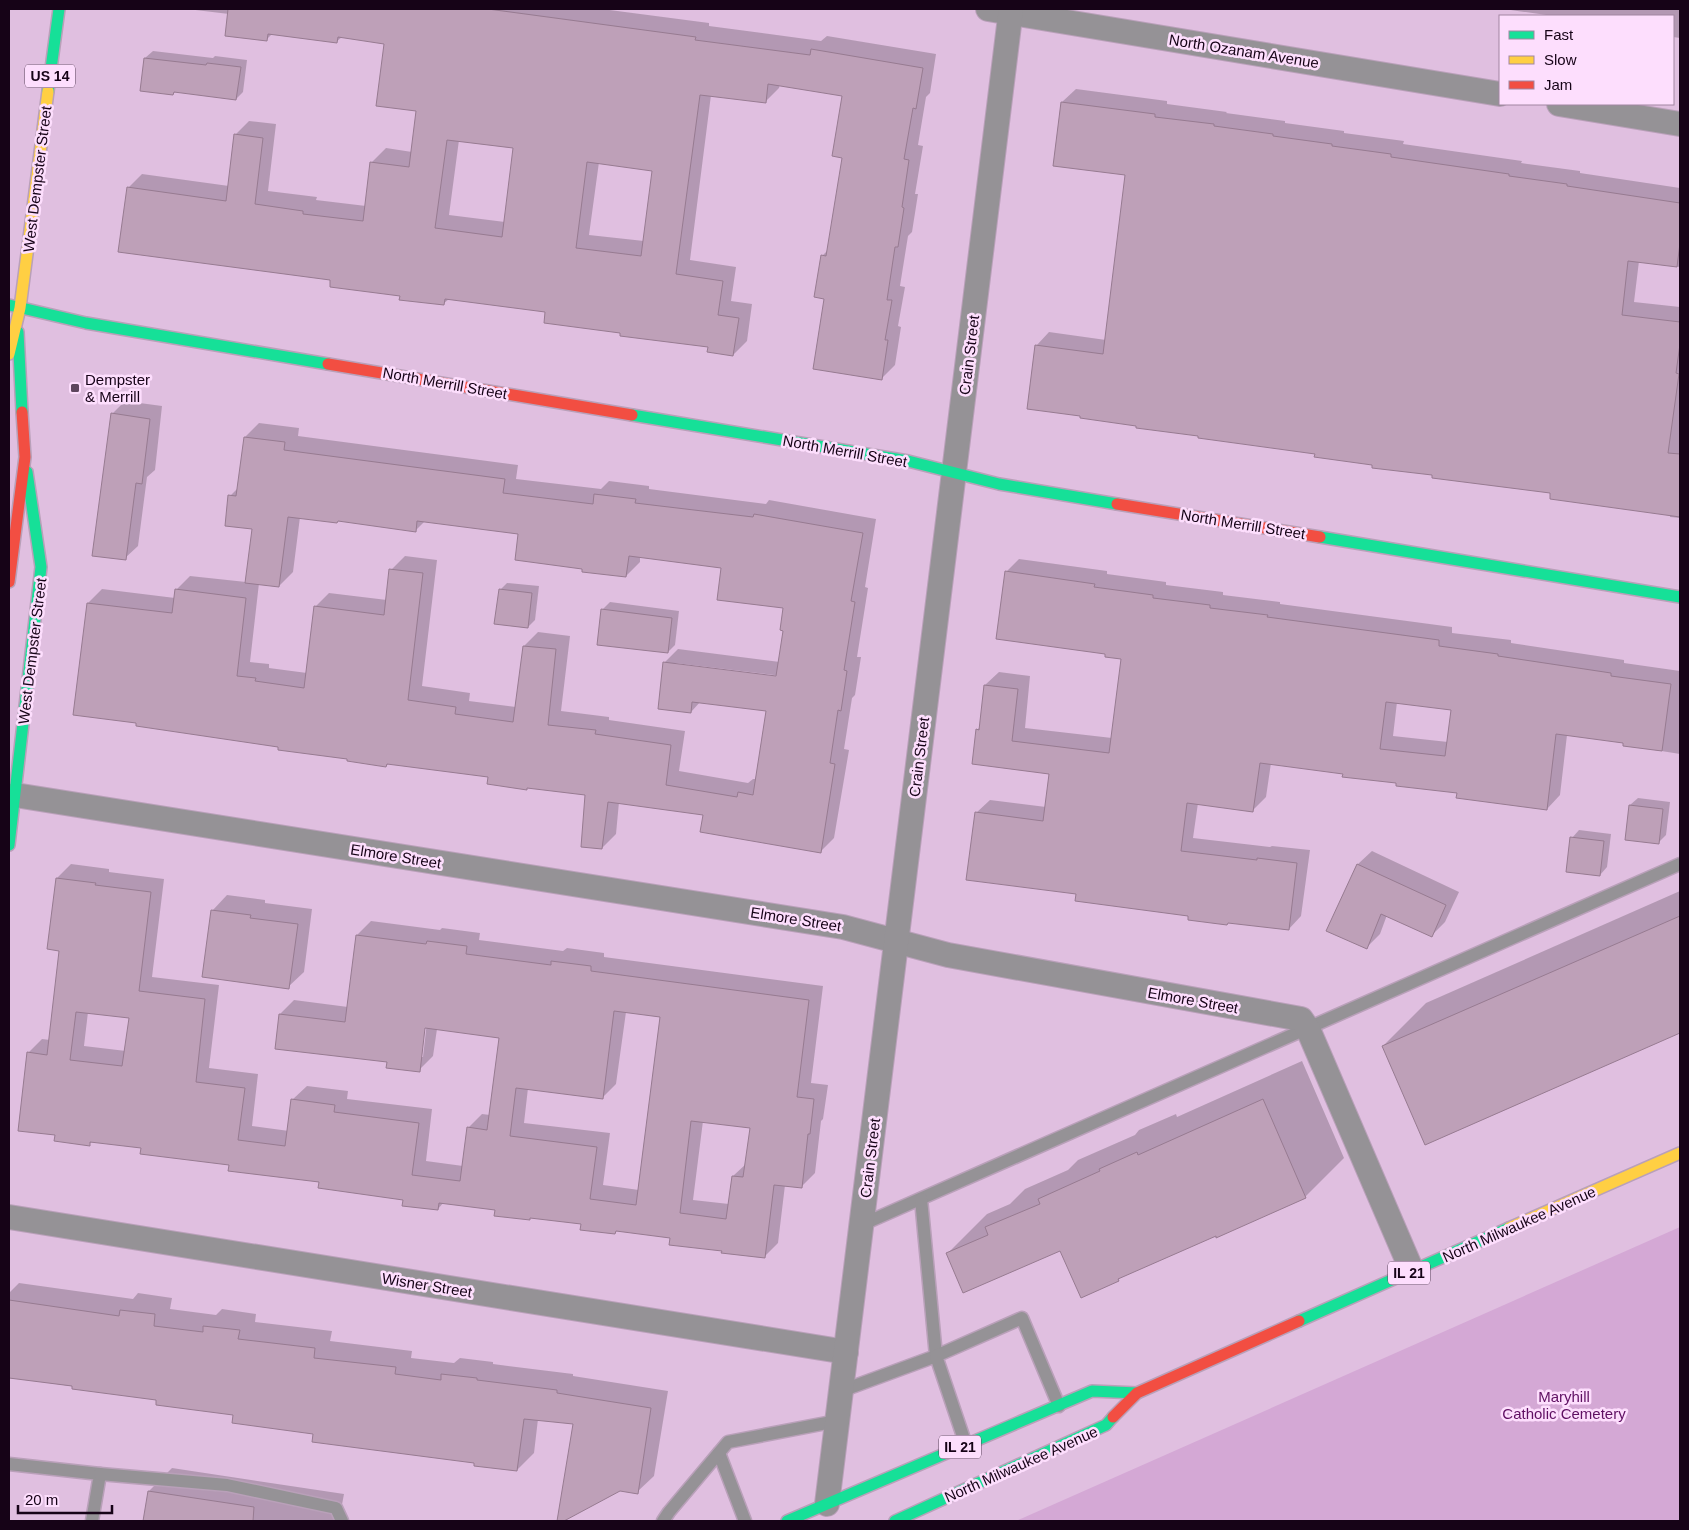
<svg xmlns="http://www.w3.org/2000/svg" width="1689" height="1530" font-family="Arial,sans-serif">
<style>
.green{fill:#d4a8d5}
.shadow{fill:#0003;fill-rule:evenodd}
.building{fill:#bea0b8;stroke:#977b91;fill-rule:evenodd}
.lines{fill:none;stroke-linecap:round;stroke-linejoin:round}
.lane-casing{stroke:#b9a0b9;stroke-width:15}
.street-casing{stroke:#b9a0b9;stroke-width:26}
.fast-casing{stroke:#b9a0b9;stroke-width:14}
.slow-casing{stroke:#b9a0b9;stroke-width:14}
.jam-casing{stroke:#b9a0b9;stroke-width:14}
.lane{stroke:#959296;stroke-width:12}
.street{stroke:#959296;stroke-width:24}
.fast{stroke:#16e098;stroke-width:11}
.slow{stroke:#ffcf43;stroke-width:11}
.jam{stroke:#f24e42;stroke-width:11}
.poi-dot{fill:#5d455d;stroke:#fddefd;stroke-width:2}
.labels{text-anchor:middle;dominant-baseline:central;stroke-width:5;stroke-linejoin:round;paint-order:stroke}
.shield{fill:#fddefd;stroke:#5b455c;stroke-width:1}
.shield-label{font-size:14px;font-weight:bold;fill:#160317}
.street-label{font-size:15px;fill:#160317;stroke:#fddefd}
.poi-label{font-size:15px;fill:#160317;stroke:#fddefd;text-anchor:start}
.park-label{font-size:15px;fill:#5f0f62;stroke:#fddefd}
</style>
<rect width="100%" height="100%" fill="#e0bfe0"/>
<polygon class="green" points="1680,1227 1680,1521 1016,1521"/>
<g class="shadow">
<path d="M187 9H602L709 23V26L821 41 827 36 936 54 930 93 926 97 918 145 923 146 915 194H918L912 232 908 236 900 286 905 287 898 326 901 327 895 365 881 379 826 298 823 255 829 249 843 157V95L780 84 779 88 765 102 711 95 690 260 736 267 731 301 752 304 747 341 733 355 709 346 621 331 547 311 449 299 443 304 332 279 128 188 142 174 229 186 235 135 249 121 276 124 268 191 317 197 316 200 366 206 372 162 386 148 412 152 417 110 386 43 342 37 336 42 272 34 266 40 229 14ZM459 140 514 147 505 222 449 215ZM599 162 653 170 644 241 589 235Z"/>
<polygon points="1504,9 1680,9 1680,38 1673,37 1673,16 1553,16"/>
<polygon points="153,51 213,58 215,56 247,60 243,92 236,99 176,91 173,94 141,89 145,58"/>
<polygon points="1076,89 1167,101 1167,104 1227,112 1226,113 1285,121 1285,123 1344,131 1344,133 1404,141 1403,144 1522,161 1521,163 1580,171 1580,173 1680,188 1680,267 1639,261 1634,302 1680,307 1680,518 1670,517 1670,514 1552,492 1434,474 1200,434 1036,346 1049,332 1106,340 1127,174 1062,102"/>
<polygon points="125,401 162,406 155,470 147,477 138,546 125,558 112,414"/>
<path d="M259 423 299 428 298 436 518 465 516 479 601 489 609 481 649 486V489L766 504 769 500 876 519 865 587 868 588 857 657H861L855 695 852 698 844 749 849 750 834 838 820 852 704 814 619 802 616 834 602 848 587 793 489 776 389 763 386 766 138 722 75 714 88 603 102 589 175 598 176 590 190 576 246 582 254 528 230 496 239 487 245 437ZM300 517 339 520 415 531 425 521 519 533 583 568 626 576 640 562V556L723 567 785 607V630L780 662 678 649 664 663 691 712 701 701 767 710 756 779H753L748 783 679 771 685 731 609 720V717L561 711 570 636 538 632 524 646 516 707 469 701 470 693 422 686 437 560 405 556 391 570 387 600 329 593 315 607 307 673 269 668V664L250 662 259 583 279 586 293 572ZM675 663 782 676V678L675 665Z"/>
<path d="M1019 559 1107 571V574L1166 582V585L1223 592V595L1280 602V604L1452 627V633L1511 640V643L1624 660V663L1680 671V754L1624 745V742L1567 735 1560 795 1547 809 1344 772 1271 763 1266 797 1253 810 1198 803 1193 838 1270 847 1272 846 1310 850 1301 916 1288 930 1190 915 1077 893 976 813 990 800 1046 807 1050 773 977 730 981 726 985 685 999 672 1030 676 1025 728 1112 738 1122 658 1107 653 1006 572ZM1397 702 1452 709 1448 742 1393 736Z"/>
<polygon points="507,583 539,586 535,620 528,627 500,590"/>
<polygon points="610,602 679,611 675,645 668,652 602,610"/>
<polygon points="1638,798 1670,802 1666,835 1659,842 1627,838 1630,805"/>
<polygon points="1579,830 1611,834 1607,867 1600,875 1572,838"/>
<polygon points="1372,851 1459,892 1445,922 1432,935 1387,915 1380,934 1367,947 1328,930 1358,864"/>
<path d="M71 864 109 869V872L164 879 152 977 219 985 209 1068 258 1074 252 1126 289 1131 292 1100 307 1086 348 1091 347 1099 432 1109 426 1161 463 1166 468 1128 482 1114 490 1115 500 1037 437 1029 433 1056 419 1070 388 1061 276 1048 280 1014 294 1000 348 1007 357 935 371 921 440 930 442 928 480 933 479 940 563 951 567 948 604 953V957L823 986 811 1083 828 1085 823 1119 821 1121 815 1173 801 1187 785 1185 778 1243 764 1257 672 1237 617 1230 615 1233 582 1223 532 1217 529 1219 496 1209 444 1202 438 1209 404 1199 230 1164 143 1147 93 1141 89 1144 56 1134 28 1053 42 1039 50 1040 61 950 57 878ZM88 1012 130 1017 126 1051 84 1046ZM626 1012 661 1016 639 1190 603 1185 610 1133 524 1123 528 1088 602 1098 616 1084ZM425 1022H427L423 1057H420ZM703 1121 751 1127 747 1163 733 1176 729 1204 693 1200Z"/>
<polygon points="1680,891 1680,1031 1425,1143 1383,1046 1426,1003"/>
<polygon points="227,895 265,900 265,903 312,909 304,972 288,987 212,911"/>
<polygon points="1302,1061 1344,1158 1305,1197 1123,1275 1118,1280 1061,1249 948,1253 987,1214 1010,1204 1025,1189 1068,1170 1078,1160 1135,1135 1139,1130 1176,1114 1177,1117"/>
<polygon points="19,1283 133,1299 138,1293 172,1298 170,1309 216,1315 222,1309 256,1314 255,1322 332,1331 330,1341 412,1351 411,1358 454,1363 460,1358 493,1362 493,1364 573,1374 573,1376 668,1391 654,1476 637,1492 620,1490 561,1521 559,1521 574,1423 538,1419 534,1453 517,1470 315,1433 234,1414 158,1399 9,1377 9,1293"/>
<polygon points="172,1468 344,1494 339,1521 145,1521 149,1491"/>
</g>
<g class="building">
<path d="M228 9H488L696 37 695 40 810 55 811 49 923 68 916 109 913 108 904 159 909 160 902 207 904 208 898 247H895L887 300H892L885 340H888L882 380 813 369 824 299 814 297 821 255 826 256 842 158 832 156 842 96 768 84 766 103 700 95 676 274 723 281 718 315 739 318 733 356 707 352 708 347 620 336V333L544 323 545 312 445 299 444 305 399 300 400 296 330 287V280L118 252 127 187 226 201 234 134 263 138 255 204 303 211V214L363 221 370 162 409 167 416 111 376 106 384 44 338 37 337 43 268 34 267 41 225 36ZM447 140 513 148 502 237 435 228ZM587 162 652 171 641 256 576 248Z"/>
<polygon points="144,58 206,65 207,63 241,67 236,100 174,92 173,95 140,91"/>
<polygon points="1061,102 1155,114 1155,117 1214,124 1214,126 1273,134 1273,136 1332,144 1332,146 1391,154 1391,157 1509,174 1509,176 1567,184 1567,186 1680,203 1680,243 1677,267 1628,261 1622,315 1680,322 1680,344 1676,373 1679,374 1668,453 1680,454 1680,517 1550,499 1550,493 1432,478 1432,475 1372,468 1372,465 1314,457 1315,454 1198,438 1198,436 1136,428 1136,426 1080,418 1080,416 1027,409 1035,345 1103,354 1125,175 1053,166"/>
<polygon points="111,413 150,419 142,484 136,483 126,560 92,556"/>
<polygon points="244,437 285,442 284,450 505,479 503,493 593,504 594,494 636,499 635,503 753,517 754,514 863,533 851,601 855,602 844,670 847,671 841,711 838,710 830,763 835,764 821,853 700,832 703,815 608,802 602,849 581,847 585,795 527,788 527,790 487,784 488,777 387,764 386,767 347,761 347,759 278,750 278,747 136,726 136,723 73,715 87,603 172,613 175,589 246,598 237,676 256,678 255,681 304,688 314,606 384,615 389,569 423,573 408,700 456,707 455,714 513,722 523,646 556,649 548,725 596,730 595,734 671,745 666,785 737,797 738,792 753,795 766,711 692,702 691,713 658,709 663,662 776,676 783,631 780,630 783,608 717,600 721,568 629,556 626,577 582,572 582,569 515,560 518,534 417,521 416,532 338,521 337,523 288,517 279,587 245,583 252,529 225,526 228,495 236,496"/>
<path d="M1005 571 1095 584 1094 587 1153 595V598L1210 605V608L1268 615 1267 617 1439 640V646L1498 654V656L1611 673V676L1671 684 1662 751 1623 746V743L1556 734 1547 810 1456 798 1457 793 1396 786V783L1342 777 1343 774 1260 763 1253 812 1187 803 1181 851 1257 860V858L1297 863 1289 930 1228 923 1227 925 1188 920V916L1075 901 1076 894 966 880 975 812 1043 821 1049 774 972 764 976 729 979 730 984 685 1018 689 1012 741 1109 753 1121 659 1105 657V654L996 639ZM1386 702 1451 710 1445 756 1380 749Z"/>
<polygon points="499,589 532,593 528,628 494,624"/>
<polygon points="601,609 672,618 668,653 597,645"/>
<polygon points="1629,805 1663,809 1659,844 1625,840"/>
<polygon points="1570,837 1604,841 1600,876 1566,872"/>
<polygon points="1357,864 1446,905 1432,937 1381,914 1367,949 1326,931"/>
<path d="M56 878 96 883 95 885 151 892 139 991 205 999 196 1082 245 1088 238 1140 285 1146 291 1099 335 1105 334 1112 419 1123 412 1175 460 1181 467 1127 487 1130 499 1038 425 1028 420 1072 386 1068 387 1062 275 1049 279 1014 345 1022 356 935 426 944 427 941 467 946 466 954 551 965V961L591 966V971L809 1000 797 1097 814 1099 810 1134H808L802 1188 774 1185 765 1258 721 1253 722 1251 669 1245 670 1238 616 1231 615 1234 580 1230 581 1224 530 1218V1220L494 1216 495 1210 439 1203 438 1210 402 1206 403 1200 318 1188 319 1182 228 1171 229 1165 140 1154 141 1148 90 1142V1146L54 1141 55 1135 18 1131 27 1052 47 1055 59 951 47 949ZM614 1011 660 1017 636 1205 590 1199 597 1147 510 1136 516 1088 603 1099ZM76 1012 129 1018 122 1066 70 1060ZM691 1121 750 1128 743 1177 732 1176 726 1219 680 1213Z"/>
<polygon points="211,910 251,915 250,918 298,924 289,989 202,977"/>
<polygon points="1680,916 1680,1033 1425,1145 1382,1046"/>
<polygon points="1263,1099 1306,1198 1216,1238 1216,1236 1118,1279 1119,1281 1081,1298 1060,1251 963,1293 946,1253 988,1235 985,1227 1040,1204 1038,1199 1100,1171 1099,1169 1137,1152 1138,1155"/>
<polygon points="9,1300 119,1316 120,1310 155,1314 154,1326 203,1332 203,1326 240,1330 238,1339 315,1348 314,1358 396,1367 395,1374 441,1380 441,1374 477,1378 477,1380 557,1390 557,1393 651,1408 638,1494 620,1491 564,1521 557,1521 573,1424 524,1419 517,1471 474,1466 474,1463 312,1442 313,1434 232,1423 233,1415 156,1405 156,1400 72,1389 72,1386 9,1378"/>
<polygon points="148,1491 254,1507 253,1521 143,1521"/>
</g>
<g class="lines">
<g class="lane-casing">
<g id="lane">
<polyline points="861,1225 1680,864"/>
<polyline points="841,1391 936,1356 921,1199"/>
<polyline points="966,1445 936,1356 1022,1318 1059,1406"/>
<polyline points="719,1453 745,1521"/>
<polyline points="9,1464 100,1474 92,1521"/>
<polyline points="100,1474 227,1485 336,1508 342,1521"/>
<polyline points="663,1521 669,1512 728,1442 837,1421"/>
</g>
</g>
<g class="street-casing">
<g id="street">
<polyline points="988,9 1500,94"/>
<polyline points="1559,104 1680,124"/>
<polyline points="15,795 843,927 948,955 1301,1019 1308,1029 1412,1271"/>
<polyline points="9,1217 846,1352"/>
<polyline points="827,1504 1011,9"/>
</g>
</g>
<g class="fast-casing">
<g id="fast">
<polyline points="48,91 59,9"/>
<polyline points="9,305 86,323 328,364"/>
<polyline points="18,332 22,412"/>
<polyline points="632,415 908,461 999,484 1117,504"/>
<polyline points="1320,537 1680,597"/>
<polyline points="9,845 41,567 27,472"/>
<polyline points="1299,1321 1509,1228"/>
<polyline points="787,1521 1092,1391 1137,1393"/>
<polyline points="895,1521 1106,1425 1113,1417"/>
</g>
</g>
<g class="slow-casing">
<g id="slow">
<polyline points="9,354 20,308 48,91"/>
<polyline points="1509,1228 1680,1153"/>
</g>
</g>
<g class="jam-casing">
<g id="jam">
<polyline points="328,364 632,415"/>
<polyline points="1117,504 1320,537"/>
<polyline points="9,582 25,457 22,412"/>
<polyline points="1113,1417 1137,1393 1299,1321"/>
</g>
</g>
<use href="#lane" class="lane"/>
<use href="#street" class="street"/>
<use href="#fast" class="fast"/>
<use href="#slow" class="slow"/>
<use href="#jam" class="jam"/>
</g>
<rect class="poi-dot" x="70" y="383" width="10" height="10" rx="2.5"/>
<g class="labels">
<g class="shield">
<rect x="25" y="64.5" width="50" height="23" rx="4"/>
<rect x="1388" y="1261.5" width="42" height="23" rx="4"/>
<rect x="939" y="1435.5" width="42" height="23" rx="4"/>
</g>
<g class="shield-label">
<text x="50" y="76">US 14</text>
<text x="1409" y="1273">IL 21</text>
<text x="960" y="1447">IL 21</text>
</g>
<g class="street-label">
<text transform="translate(1244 51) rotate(9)">North Ozanam Avenue</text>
<text transform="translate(37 179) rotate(-83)">West Dempster Street</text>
<text transform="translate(969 355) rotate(-83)">Crain Street</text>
<text transform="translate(445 383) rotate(10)">North Merrill Street</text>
<text transform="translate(845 451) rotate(10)">North Merrill Street</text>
<text transform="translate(1243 524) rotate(9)">North Merrill Street</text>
<text transform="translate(32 651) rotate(-83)">West Dempster Street</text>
<text transform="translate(919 757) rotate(-83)">Crain Street</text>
<text transform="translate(396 856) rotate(9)">Elmore Street</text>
<text transform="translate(796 919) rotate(9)">Elmore Street</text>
<text transform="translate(1193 1000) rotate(10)">Elmore Street</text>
<text transform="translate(870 1158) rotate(-83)">Crain Street</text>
<text transform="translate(1519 1224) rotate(-24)">North Milwaukee Avenue</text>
<text transform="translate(427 1285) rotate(9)">Wisner Street</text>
<text transform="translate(1021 1464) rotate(-24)">North Milwaukee Avenue</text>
</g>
<g class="poi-label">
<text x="85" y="379">Dempster<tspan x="85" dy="17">&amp; Merrill</tspan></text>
</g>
<g class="park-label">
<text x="1564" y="1396">Maryhill<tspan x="1564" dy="17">Catholic Cemetery</tspan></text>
</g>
</g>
<rect width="1689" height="1530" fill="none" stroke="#160317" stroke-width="20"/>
<rect x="1499" y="15" width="175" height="90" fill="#fddefd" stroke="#a186a1"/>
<rect x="1509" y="31" width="25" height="8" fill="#16e098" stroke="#a186a1"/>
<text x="1544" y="40" font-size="15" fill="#160317">Fast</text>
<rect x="1509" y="56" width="25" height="8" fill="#ffcf43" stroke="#a186a1"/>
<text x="1544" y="65" font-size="15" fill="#160317">Slow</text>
<rect x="1509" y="81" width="25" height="8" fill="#f24e42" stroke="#a186a1"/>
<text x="1544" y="90" font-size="15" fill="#160317">Jam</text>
<path d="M18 1505v8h94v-8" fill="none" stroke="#160317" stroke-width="2.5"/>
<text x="25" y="1505" font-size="15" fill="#160317" stroke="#fddefd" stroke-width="4" paint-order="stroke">20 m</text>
</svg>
